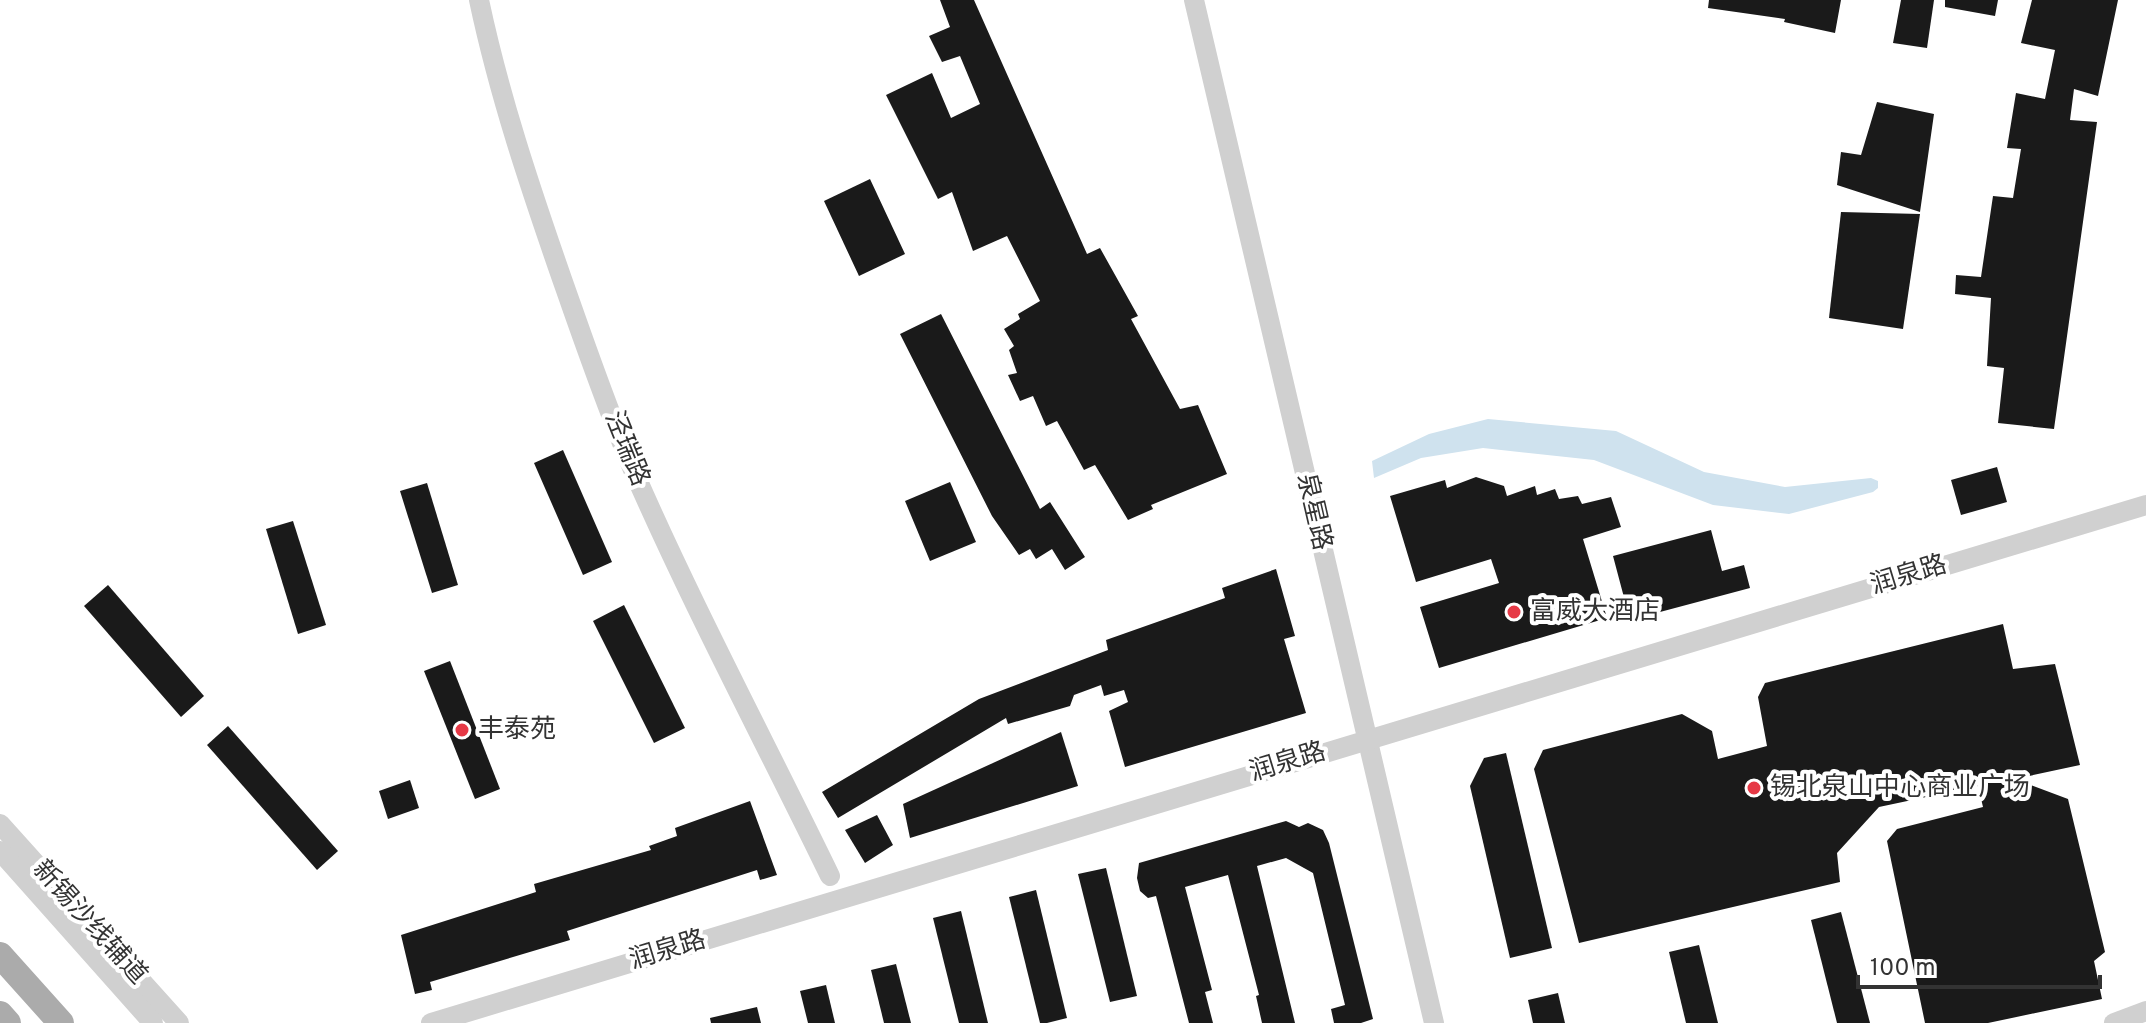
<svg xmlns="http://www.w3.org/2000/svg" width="2146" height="1023" font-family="Overpass,'Noto Sans SC',sans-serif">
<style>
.water{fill:#cfe2ee}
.building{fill:#1a1a1a}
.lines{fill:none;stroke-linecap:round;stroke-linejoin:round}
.tertiary{stroke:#d0d0d0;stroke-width:20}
.primary{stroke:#ababab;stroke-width:26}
.poi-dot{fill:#e63946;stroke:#fff;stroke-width:3}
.labels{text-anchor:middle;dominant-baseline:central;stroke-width:8;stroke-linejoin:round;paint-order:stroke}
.street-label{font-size:26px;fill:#333;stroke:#fff}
.poi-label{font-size:26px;fill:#333;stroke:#fff;text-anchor:start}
</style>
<rect width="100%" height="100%" fill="#fff"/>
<polygon class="water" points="1488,419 1616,431 1704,472 1785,487 1871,478 1878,481 1878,488 1873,492 1789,514 1713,505 1594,460 1483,448 1421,458 1374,478 1372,461 1429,434"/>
<g class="building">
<polygon points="940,0 974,0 1087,254 1100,248 1138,316 1131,319 1180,409 1198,405 1227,474 1151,505 1153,509 1128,520 1095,465 1084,470 1057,421 1046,426 1033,396 1020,401 1008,375 1017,373 1009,350 1014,346 1004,329 1020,319 1018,314 1040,301 1007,236 973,251 952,192 938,199 886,95 932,73 951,118 980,104 960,56 942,62 929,36 950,27"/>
<polygon points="1709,0 1841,0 1835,33 1784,22 1785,19 1708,8"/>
<polygon points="1901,0 1934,0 1927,48 1893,43"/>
<polygon points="1945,0 1998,0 1995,16 1945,7"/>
<polygon points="2032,0 2118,0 2098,96 2074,89 2070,120 2097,122 2054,429 1998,423 2004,368 1987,366 1991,298 1955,294 1956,275 1981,277 1993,196 2013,198 2021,149 2007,148 2016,93 2045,99 2055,50 2021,43"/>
<polygon points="1877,102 1934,114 1920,212 1837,185 1841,152 1861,155"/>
<polygon points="870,179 905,254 859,276 824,201"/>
<polygon points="1841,212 1920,214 1903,329 1829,318"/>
<polygon points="941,314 1040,509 1050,502 1085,557 1065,570 1052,549 1036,559 1030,549 1019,555 992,516 900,334"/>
<polygon points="563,450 612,562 583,575 534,463"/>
<polygon points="1997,467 2007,502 1961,515 1951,480"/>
<polygon points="1476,477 1504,486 1507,496 1535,486 1537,495 1555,489 1559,499 1578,496 1582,504 1611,497 1621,527 1583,539 1607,618 1439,668 1420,607 1499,583 1491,559 1416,582 1390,496 1445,480 1447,488"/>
<polygon points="950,482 976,542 930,561 905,501"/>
<polygon points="427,483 458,585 432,593 400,491"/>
<polygon points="293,521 326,625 298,634 266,529"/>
<polygon points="1711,530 1722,571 1744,565 1750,588 1630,620 1613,556"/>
<polygon points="1276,569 1295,636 1284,639 1306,713 1125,767 1109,711 1128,702 1124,690 1104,696 1101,685 1074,695 1070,706 1008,724 1006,718 838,818 822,792 979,699 1108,650 1106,640 1225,598 1222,588"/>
<polygon points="108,585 204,696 181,717 84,606"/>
<polygon points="624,605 685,728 654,743 593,621"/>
<polygon points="2003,624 2013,669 2055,664 2080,765 2015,779 2068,799 2105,952 2094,961 2102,999 1988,1023 1925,1023 1887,841 1897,829 1983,807 1978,786 1879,807 1837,853 1840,882 1579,943 1534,769 1543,750 1682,714 1712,731 1718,759 1767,746 1758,697 1765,683"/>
<polygon points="450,661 500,789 475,799 424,671"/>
<polygon points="228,726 338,851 317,870 207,745"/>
<polygon points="1061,732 1078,786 910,838 903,804"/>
<polygon points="1506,753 1552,948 1510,958 1470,786 1484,758"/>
<polygon points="410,780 419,808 388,819 379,791"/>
<polygon points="750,801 777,875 760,880 757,870 598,921 567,931 570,940 430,982 432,990 415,994 401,935 536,892 534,884 651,850 649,846 677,836 675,828"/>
<polygon points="877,815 893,845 865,863 845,830"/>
<polygon points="1286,821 1299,827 1308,823 1323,830 1329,843 1373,1019 1361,1023 1334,1023 1331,1009 1345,1005 1313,873 1286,858 1257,866 1295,1023 1262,1023 1256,996 1259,995 1228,875 1185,887 1212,990 1205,992 1213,1023 1189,1023 1156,896 1148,898 1140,891 1137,878 1139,863"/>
<polygon points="1106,868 1137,996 1110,1002 1078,874"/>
<polygon points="1036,890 1067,1018 1047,1023 1040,1023 1009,897"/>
<polygon points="961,911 988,1023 959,1023 933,918"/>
<polygon points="1841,912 1870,1023 1837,1023 1811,920"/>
<polygon points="1699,945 1718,1023 1686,1023 1669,952"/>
<polygon points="896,964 911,1023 884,1023 871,970"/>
<polygon points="826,985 835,1023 808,1023 800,991"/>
<polygon points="1558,993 1565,1023 1533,1023 1528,1000"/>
<polygon points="757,1007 761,1023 711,1023 710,1018"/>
</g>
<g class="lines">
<g class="tertiary">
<path d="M479 0C499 95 530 187 562 279 585 344 607 409 634 472 694 609 765 742 830 876"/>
<polyline points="1194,0 1434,1023"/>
<polyline points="0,824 179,1023"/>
<polyline points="0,851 153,1023"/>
<polyline points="431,1023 2146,505"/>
<polyline points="2114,1023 2146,1011"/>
</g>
<g class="primary">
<polyline points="0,955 61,1023"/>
<polyline points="0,1014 8,1023"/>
</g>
</g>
<g class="poi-dot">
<circle cx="1514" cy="612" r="8"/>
<circle cx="462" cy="730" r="8"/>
<circle cx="1754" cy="788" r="8"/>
</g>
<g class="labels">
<g class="street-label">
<text transform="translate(626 449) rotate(68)">泾瑞路</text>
<text transform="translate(1313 512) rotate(77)">泉星路</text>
<text transform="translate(1909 576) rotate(-17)">润泉路</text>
<text transform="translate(1288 763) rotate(-17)">润泉路</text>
<text transform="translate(89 923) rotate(48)">新锡沙线辅道</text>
<text transform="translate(668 951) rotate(-17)">润泉路</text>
</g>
<g class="poi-label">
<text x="1530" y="612">富威大酒店</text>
<text x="478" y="730">丰泰苑</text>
<text x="1770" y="788">锡北·泉山中心商业广场</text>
</g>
</g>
<path d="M1858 975v12h242v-12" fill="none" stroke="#333333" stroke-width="4"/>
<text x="1870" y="975" font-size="24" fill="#333333" stroke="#ffffff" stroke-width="6" paint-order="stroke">100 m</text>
</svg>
